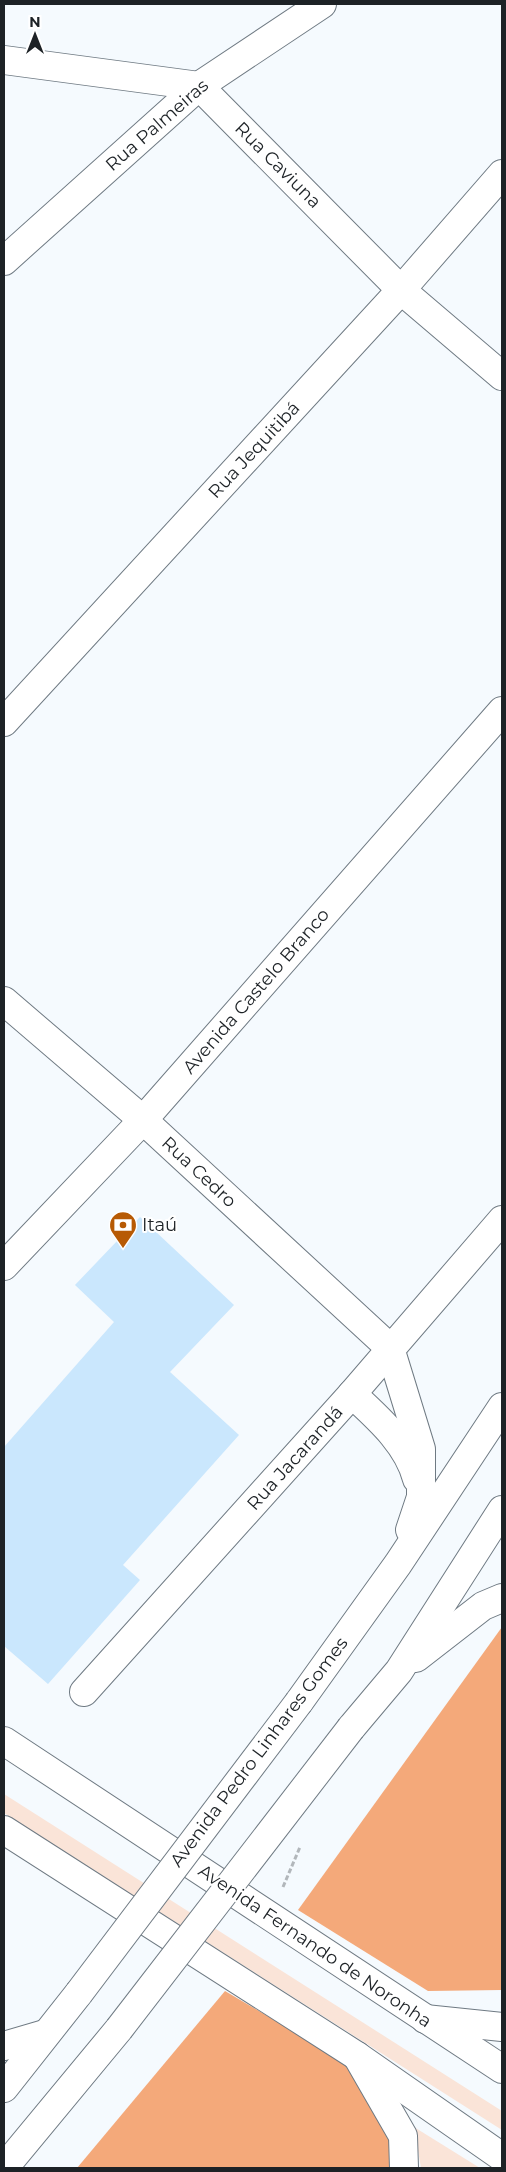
<svg xmlns="http://www.w3.org/2000/svg" width="506" height="2172" font-family="Montserrat,sans-serif">
<style>
.green{fill:#fae4d8}
.forest{fill:#f4a97a}
.building{fill:#cae7fd}
.lines{fill:none;stroke-linecap:round;stroke-linejoin:round}
.minor-casing{stroke:#6f7a83;stroke-width:30}
.tertiary-casing{stroke:#6f7a83;stroke-width:30}
.secondary-casing{stroke:#6f7a83;stroke-width:30}
.trunk-casing{stroke:#6f7a83;stroke-width:30}
.path{stroke:#b2b7bb;stroke-width:3;stroke-dasharray:5 2.5;stroke-linecap:butt}
.minor{stroke:#fff;stroke-width:28}
.tertiary{stroke:#fff;stroke-width:28}
.secondary{stroke:#fff;stroke-width:28}
.trunk{stroke:#fff;stroke-width:28}
.trunk-bridge-casing{stroke:#6f7a83;stroke-width:30;stroke-linecap:butt}
.trunk-bridge{stroke:#fff;stroke-width:28}
.labels{text-anchor:middle;dominant-baseline:central;stroke-width:4;stroke-linejoin:round;paint-order:stroke}
.street-label{font-size:18px;fill:#1d2226;stroke:#fff}
.poi-label{font-size:18px;fill:#1d2226;stroke:#fff;text-anchor:start}
</style>
<rect width="100%" height="100%" fill="#f5fafe"/>
<g class="green">
<polygon points="4,1794 502,2111 502,2130 4,1813"/>
<polygon points="414,2127 480,2168 421,2168"/>
</g>
<g class="forest">
<polygon points="502,1627 502,1990 428,1991 298,1910"/>
<polygon points="225,1991 366,2074 392,2141 391,2168 77,2168"/>
</g>
<polygon class="building" points="140,1217 234,1305 170,1372 239,1435 123,1565 140,1580 48,1684 4,1646 4,1447 114,1322 75,1285"/>
<g class="lines">
<g class="minor-casing">
<g id="minor">
<polyline points="4,60 199,86 401,290 502,376"/>
<polyline points="4,261 199,86 322,4"/>
<polyline points="4,722 401,290 502,174"/>
<polyline points="4,1001 143,1120"/>
<polyline points="84,1692 352,1394 502,1220"/>
</g>
</g>
<g class="tertiary-casing">
<polyline id="tertiary" points="143,1120 502,711"/>
</g>
<g class="secondary-casing">
<g id="secondary">
<polyline points="4,1266 143,1120 390,1348"/>
<polyline points="4,1741 502,2069"/>
<polyline points="4,1830 357,2056 502,2157"/>
</g>
</g>
<g class="trunk-casing">
<g id="trunk">
<polyline points="390,1348 421,1449 421,1497 410,1530"/>
<path d="M352 1394C378 1418 408 1444 417 1479"/>
<polyline points="416,1658 483,1606 502,1598"/>
<polyline points="299,1702 398,1564 502,1407"/>
<polyline points="351,1728 399,1671 502,1510"/>
<polyline points="425,2019 502,2027"/>
<polyline points="4,2046 45,2034"/>
<polyline points="357,2056 403,2136 404,2168"/>
<polyline points="4,2088 79,1993"/>
<polyline points="4,2168 119,2029"/>
</g>
</g>
<polyline class="path" points="283,1887 300,1847"/>
<use href="#minor" class="minor"/>
<use href="#tertiary" class="tertiary"/>
<use href="#secondary" class="secondary"/>
<use href="#trunk" class="trunk"/>
<g class="trunk-bridge-casing">
<g id="trunk-bridge">
<polyline points="79,1993 299,1702"/>
<polyline points="119,2029 351,1728"/>
</g>
</g>
<use href="#trunk-bridge" class="trunk-bridge"/>
</g>
<defs>
<g id="bank-pin" transform="scale(1.4375)"><path d="M0 17L-7.5 6A9.5 9.5 0 1 1 7.5 6Z" fill="#b75a04" stroke="#fff"/><path d="M-6-4H6V4H-6ZM0-2.3a2.3 2.3 0 1 0 0 4.6a2.3 2.3 0 1 0 0-4.6Z" fill="#fff"/></g>
</defs>
<g fill-rule="evenodd">
<use href="#bank-pin" x="123" y="1225"/>
</g>
<g class="labels">
<g class="street-label">
<text transform="translate(157 125) rotate(-41)">Rua Palmeiras</text>
<text transform="translate(278 165) rotate(45)">Rua Caviuna</text>
<text transform="translate(254 450) rotate(-47)">Rua Jequitibá</text>
<text transform="translate(256 991) rotate(-49)">Avenida Castelo Branco</text>
<text transform="translate(199 1172) rotate(43)">Rua Cedro</text>
<text transform="translate(295 1458) rotate(-48)">Rua Jacarandá</text>
<text transform="translate(259 1752) rotate(-53)">Avenida Pedro Linhares Gomes</text>
<text transform="translate(315 1946) rotate(34)">Avenida Fernando de Noronha</text>
</g>
<g class="poi-label">
<text x="142" y="1225">Itaú</text>
</g>
</g>
<rect width="506" height="2172" fill="none" stroke="#1d2226" stroke-width="10"/>
<g transform="translate(35 35)" stroke="#ffffff" stroke-width="4" paint-order="stroke">
<path d="M0-4L9 19L0 12L-9 19Z" fill="#1d2226"/>
<text y="-8" font-size="14" font-weight="bold" text-anchor="middle" fill="#1d2226">N</text>
</g>
</svg>
